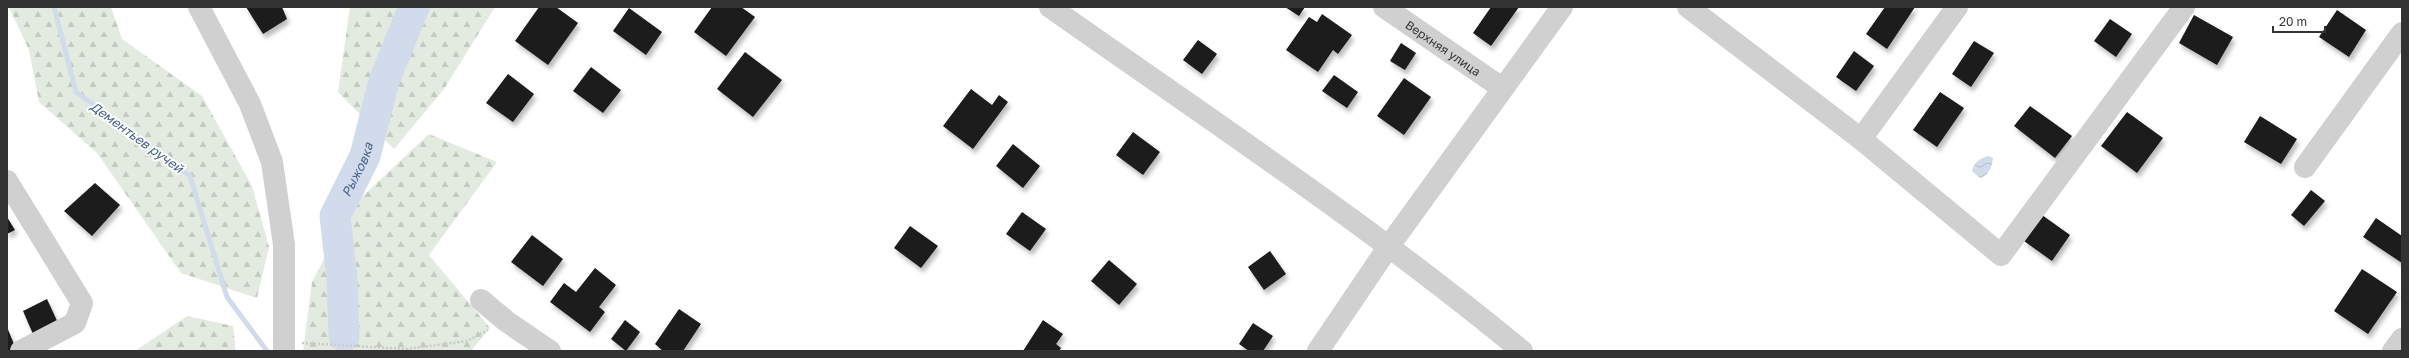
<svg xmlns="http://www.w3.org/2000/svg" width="2409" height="358" font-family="'Golos Text',sans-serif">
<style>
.forest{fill:url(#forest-firs)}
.water{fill:url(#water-waves)}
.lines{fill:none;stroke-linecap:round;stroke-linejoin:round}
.stream{stroke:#d2dbeb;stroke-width:5}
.river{stroke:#d2dbeb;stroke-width:31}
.building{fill:#1a1a1a;filter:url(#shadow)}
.path{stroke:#cacaca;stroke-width:2.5;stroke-dasharray:2 2;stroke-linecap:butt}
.minor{stroke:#d0d0d0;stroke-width:22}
.labels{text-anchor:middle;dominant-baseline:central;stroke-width:4;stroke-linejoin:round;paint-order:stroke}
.street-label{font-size:12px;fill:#333;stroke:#fff}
.water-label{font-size:13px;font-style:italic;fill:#47638f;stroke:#fff}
</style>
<defs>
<pattern id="forest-firs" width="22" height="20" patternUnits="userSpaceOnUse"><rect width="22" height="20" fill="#e3ebe0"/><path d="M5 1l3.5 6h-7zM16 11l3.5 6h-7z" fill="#c3cac1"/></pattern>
<pattern id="water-waves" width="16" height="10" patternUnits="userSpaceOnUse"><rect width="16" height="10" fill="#d2dbeb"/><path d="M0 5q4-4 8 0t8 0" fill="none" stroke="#b5bcca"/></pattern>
<filter id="shadow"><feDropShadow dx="2.5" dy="4.5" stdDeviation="2" flood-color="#0004"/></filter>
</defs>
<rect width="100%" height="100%" fill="#fff"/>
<g class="forest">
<polygon points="9,7 111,7 122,39 202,96 252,186 269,247 257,298 181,273 97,153 39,102 29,50"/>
<polygon points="350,7 495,7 444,89 394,149 338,92"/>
<polygon points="429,134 497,162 429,255 490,328 471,351 303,351 312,282 351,207"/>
<polygon points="187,316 233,326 236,351 135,351"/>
</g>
<path class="water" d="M1989 156 1993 158C1992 167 1989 175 1980 178L1972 171C1974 162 1980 158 1989 156Z"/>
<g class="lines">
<polyline class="stream" points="54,7 76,92 190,176 227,297 267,351"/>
<path class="river" id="s1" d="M344 336 342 279 335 216 365 156 384 81 414 7"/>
</g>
<g class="building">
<polygon points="246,7 282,7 287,19 263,34"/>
<polygon points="539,7 556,7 578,23 548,65 515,41"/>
<polygon points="712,7 741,7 755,17 726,56 694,32"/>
<polygon points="1285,7 1305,7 1299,16"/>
<polygon points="1491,7 1519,7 1491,46 1473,33"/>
<polygon points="1885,7 1915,7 1887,49 1866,34"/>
<polygon points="629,8 662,32 646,55 613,31"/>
<polygon points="2337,10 2366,30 2349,57 2319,37"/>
<polygon points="1322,14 1352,35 1338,54 1333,50 1318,72 1286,50 1309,17 1317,22"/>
<polygon points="2194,15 2233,37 2217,65 2179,43"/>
<polygon points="2110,19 2132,34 2116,57 2094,41"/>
<polygon points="1198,40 1217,54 1202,74 1183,60"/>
<polygon points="1974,41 1994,53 1971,87 1952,74"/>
<polygon points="1401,43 1416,53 1405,70 1390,61"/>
<polygon points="1854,51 1874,66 1856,91 1836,77"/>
<polygon points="745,52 782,80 753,117 717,89"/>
<polygon points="591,67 621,90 603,113 573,91"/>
<polygon points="508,74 534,94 513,122 486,103"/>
<polygon points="1334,75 1358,92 1347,108 1322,91"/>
<polygon points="1404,78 1431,97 1404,135 1377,116"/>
<polygon points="971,89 992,105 999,95 1008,102 973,149 943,126"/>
<polygon points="1940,92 1964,108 1937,147 1913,130"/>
<polygon points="2030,106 2072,136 2055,158 2014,126"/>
<polygon points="2127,112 2163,138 2137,173 2101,146"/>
<polygon points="2260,116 2297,139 2281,164 2244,142"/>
<polygon points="1133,132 1160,152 1143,175 1116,155"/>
<polygon points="1013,144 1040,166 1023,188 996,166"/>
<polygon points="95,183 120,205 92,236 64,211"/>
<polygon points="2311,190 2325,201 2304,226 2291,215"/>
<polygon points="1022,212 1046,229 1030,251 1006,234"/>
<polygon points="2042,215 2070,235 2052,261 2024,241"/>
<polygon points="7,217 15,230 7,234"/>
<polygon points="2376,218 2402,236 2402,263 2363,237"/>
<polygon points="910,226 938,246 921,268 894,248"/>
<polygon points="532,235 563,259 543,286 511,262"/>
<polygon points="1270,251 1286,274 1264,290 1248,267"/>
<polygon points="1109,260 1137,284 1119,305 1091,281"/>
<polygon points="595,268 616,285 599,307 605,312 590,332 550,302 564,283 576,292"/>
<polygon points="2362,269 2397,292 2368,334 2334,311"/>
<polygon points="47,299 58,323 33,334 23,311"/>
<polygon points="679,309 701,324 683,351 663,351 655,344"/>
<polygon points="625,320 640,332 626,351 611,339"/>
<polygon points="1043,320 1063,334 1056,344 1061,348 1059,351 1023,351"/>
<polygon points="1253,323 1273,336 1263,351 1249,351 1239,344"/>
<polygon points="7,327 16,349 11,351 7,351"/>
</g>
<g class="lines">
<polyline class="path" points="302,343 407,349 467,341 488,330"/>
<g class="minor">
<polyline points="199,7 250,104 272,162 284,245 284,351"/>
<path d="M1050 7C1209 119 1372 227 1522 351"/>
<path id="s2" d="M1384 7 1502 88"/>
<polyline points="1688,7 1861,139 2001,255 2184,7"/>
<polyline points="1861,139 1957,7"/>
<polyline points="2305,167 2402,33"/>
<polyline points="7,181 82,303 75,323 21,351"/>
<polyline points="481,300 506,321 550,351"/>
<polyline points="1318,351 1389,246 1562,7"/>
<polyline points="2393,351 2402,339"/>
</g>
</g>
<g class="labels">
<g class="street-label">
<text stroke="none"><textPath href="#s2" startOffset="72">Верхняя улица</textPath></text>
</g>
<g class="water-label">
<text transform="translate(137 137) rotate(36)">Дементьев ручей</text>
<text stroke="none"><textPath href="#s1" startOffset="172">Рыжовка</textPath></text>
</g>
</g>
<rect width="2409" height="358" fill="none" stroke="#333333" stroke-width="16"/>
<path d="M2273 26v6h52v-6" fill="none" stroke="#333333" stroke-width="2"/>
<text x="2279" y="26" font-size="12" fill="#333333" stroke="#ffffff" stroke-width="3" paint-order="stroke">20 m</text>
</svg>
